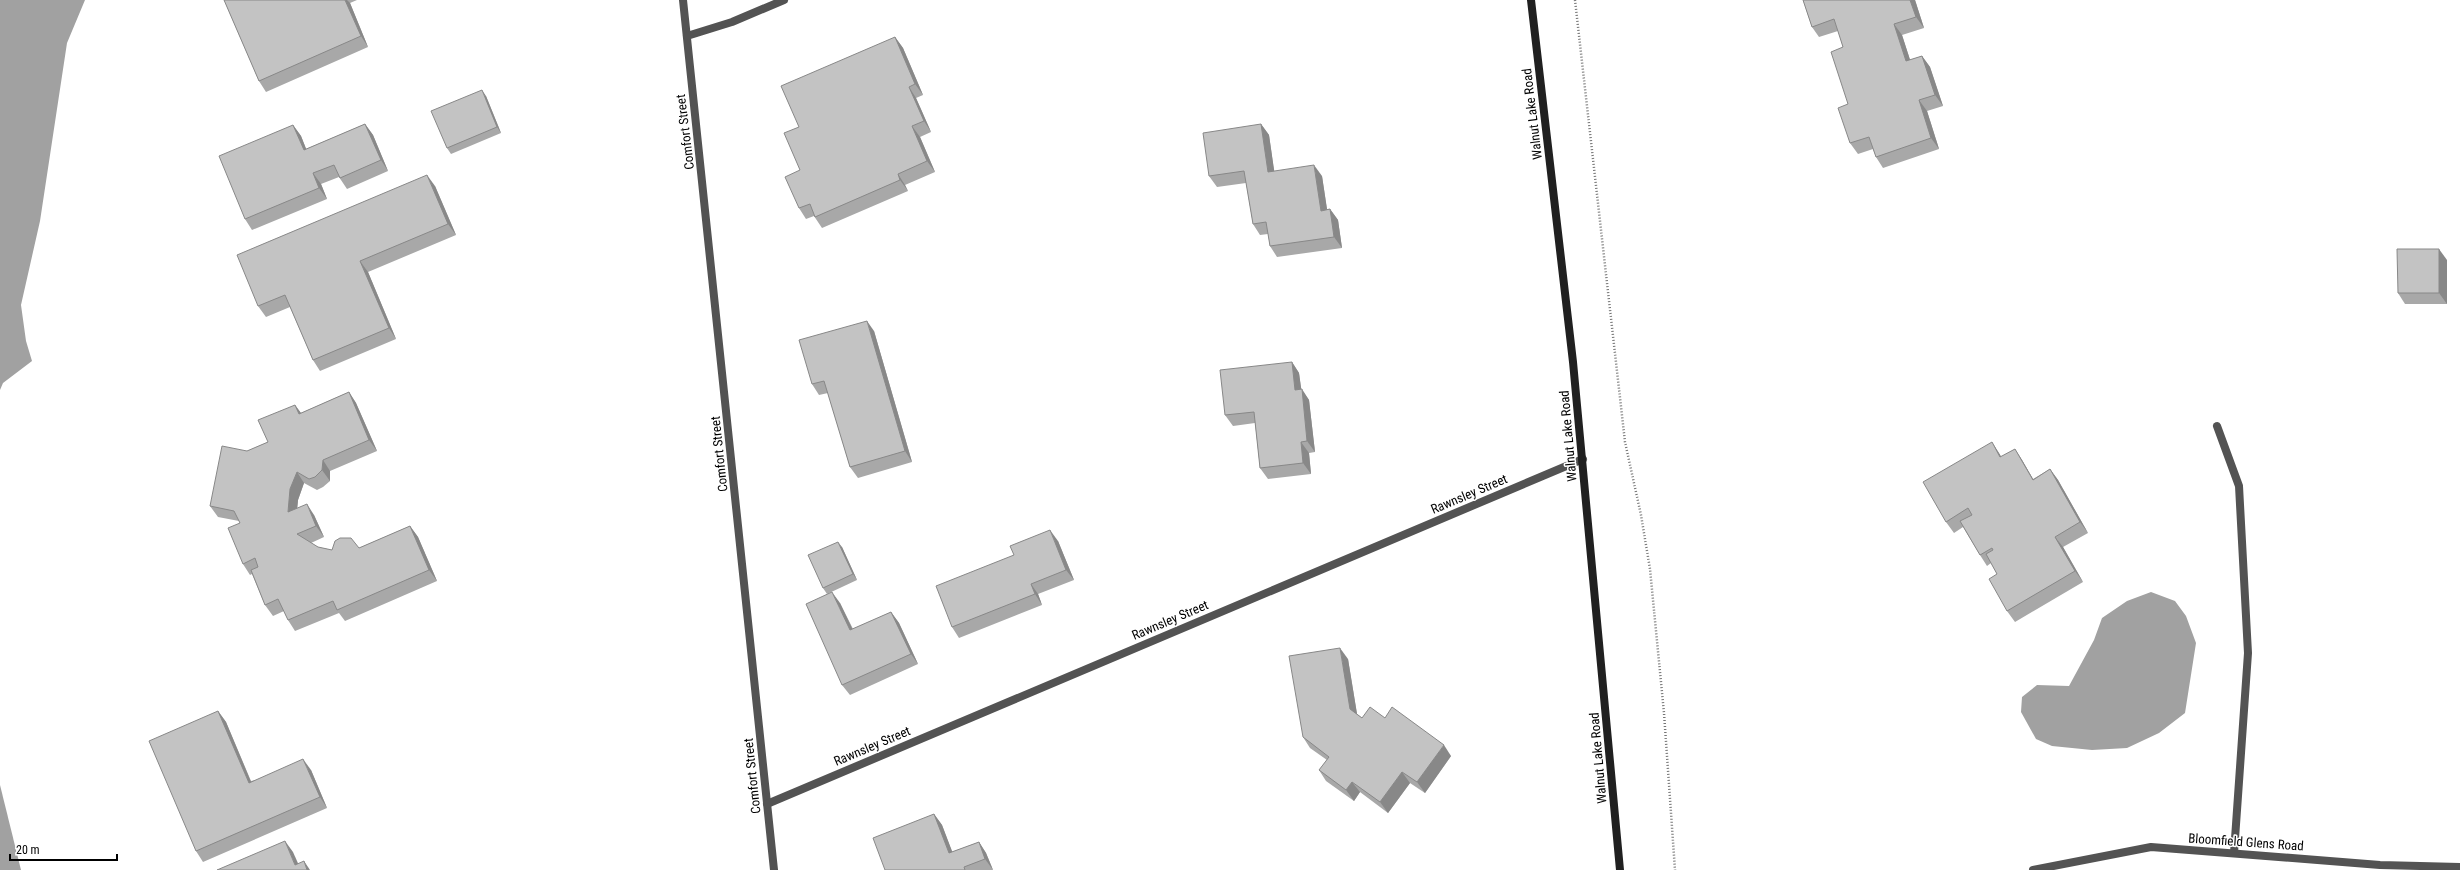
<svg xmlns="http://www.w3.org/2000/svg" width="2460" height="870" font-family="'Roboto Condensed',sans-serif">
<style>
.water{fill:#a1a1a1}
.lines{fill:none;stroke-linecap:round;stroke-linejoin:round}
.path{stroke:#757575;stroke-width:2.5;stroke-dasharray:1 2;stroke-linecap:butt}
.lane{stroke:#535353;stroke-width:8}
.street{stroke:#535353;stroke-width:8}
.secondary{stroke:#202020;stroke-width:8}
.wall{fill:#a8a8a8}
.shaded-wall{fill:#888}
.building{fill:#c3c3c3;stroke:#888}
.labels{text-anchor:middle;dominant-baseline:central;stroke-width:3;stroke-linejoin:round;paint-order:stroke}
.street-label{font-size:13px;fill:#000;stroke:#fff}
</style>
<rect width="100%" height="100%" fill="#fff"/>
<g class="water">
<polygon points="0,0 85,0 67,43 40,221 21,305 26,341 32,361 3,383 0,390"/>
<polygon points="2151,592 2175,601 2186,616 2196,643 2185,713 2159,733 2127,748 2092,750 2052,746 2036,739 2021,712 2022,697 2037,685 2069,686 2094,640 2102,618 2127,601"/>
<polygon points="0,785 21,870 0,870"/>
</g>
<g class="lines">
<polyline class="path" points="1575,0 1625,442 1641,515 1650,569 1664,713 1675,870"/>
<polyline class="lane" points="2217,426 2239,486 2248,653 2234,853"/>
<g class="street">
<polyline points="683,0 774,870"/>
<polyline points="687,36 732,22 784,0"/>
<polyline points="767,804 1583,459"/>
<polyline points="2033,870 2151,847 2380,865 2460,867"/>
</g>
<polyline class="secondary" points="1531,0 1573,362 1620,870"/>
</g>
<g class="wall">
<polygon points="224,0 357,0 350,3 368,47 266,92 259,81"/>
<polygon points="1803,0 1915,0 1924,28 1902,35 1910,60 1922,56 1930,67 1943,106 1927,111 1939,149 1883,168 1876,157 1873,149 1858,154 1850,143 1848,104 1843,47 1838,31 1819,37 1812,27"/>
<polygon points="895,37 903,48 923,95 916,98 931,132 920,137 935,172 905,185 908,191 822,228 814,216 806,219 799,208 800,170 799,127"/>
<polygon points="486,96 501,133 451,154 447,148"/>
<polygon points="365,124 373,135 388,171 347,189 339,177 321,184 327,199 252,230 245,219 293,125 301,136 306,149"/>
<polygon points="1261,124 1269,135 1274,171 1322,176 1327,210 1330,209 1338,220 1342,248 1277,257 1270,246 1268,234 1260,235 1253,224 1246,183 1217,187 1209,176"/>
<polygon points="435,186 456,235 368,272 396,339 320,371 313,360 290,307 266,317 258,306"/>
<polygon points="2447,260 2447,304 2405,304 2398,293"/>
<polygon points="874,331 912,462 858,478 850,467 828,393 819,395 812,384"/>
<polygon points="1292,362 1299,373 1301,389 1309,400 1315,452 1309,453 1311,474 1268,479 1260,468 1255,423 1233,426 1225,415"/>
<polygon points="349,392 356,403 377,451 330,471 330,481 323,487 317,490 304,483 298,500 297,508 314,515 324,537 311,543 318,547 332,550 359,548 410,526 418,537 437,581 345,621 339,613 295,631 288,620 284,611 273,616 265,605 252,574 250,575 243,564 240,523 239,521 218,517 210,506 247,451 268,442 295,405 301,413"/>
<polygon points="1992,442 2001,457 2015,449 2022,460 2033,479 2050,469 2058,480 2088,533 2063,547 2083,582 2015,622 2007,611 1997,574 1991,563 1987,566 1980,555 1963,527 1954,533 1946,522"/>
<polygon points="1058,541 1074,580 1038,594 1042,605 959,638 952,627"/>
<polygon points="842,547 857,580 827,594 823,588"/>
<polygon points="840,603 853,629 891,612 899,623 918,664 850,695 842,685"/>
<polygon points="1348,659 1357,714 1362,718 1451,756 1425,793 1410,783 1388,813 1360,792 1354,801 1326,781 1319,770 1327,760 1310,748 1303,737"/>
<polygon points="218,711 226,722 251,781 311,770 327,808 203,862 196,851"/>
<polygon points="934,814 942,825 952,852 979,842 986,853 993,870 885,870"/>
</g>
<g class="shaded-wall">
<polygon points="345,0 347,0 350,3 368,47 361,36"/>
<polygon points="1910,0 1915,0 1924,28 1916,17"/>
<polygon points="1894,24 1902,35 1914,72 1906,61"/>
<polygon points="895,37 903,48 923,95 915,84"/>
<polygon points="1922,56 1930,67 1943,106 1935,95"/>
<polygon points="909,87 916,98 931,132 924,121"/>
<polygon points="482,90 486,96 501,133 497,127"/>
<polygon points="1919,100 1927,111 1939,149 1931,138"/>
<polygon points="365,124 373,135 388,171 381,160"/>
<polygon points="1261,124 1269,135 1276,183 1268,172"/>
<polygon points="293,125 301,136 311,161 304,150"/>
<polygon points="912,126 920,137 935,172 927,161"/>
<polygon points="1314,165 1322,176 1329,222 1321,211"/>
<polygon points="313,173 321,184 327,199 319,188"/>
<polygon points="898,174 905,185 908,191 900,180"/>
<polygon points="427,175 435,186 456,235 448,224"/>
<polygon points="1330,209 1338,220 1342,248 1334,237"/>
<polygon points="2439,249 2447,260 2447,304 2439,293"/>
<polygon points="360,261 368,272 396,339 389,328"/>
<polygon points="867,321 874,331 912,462 905,451"/>
<polygon points="1292,362 1299,373 1303,401 1295,390"/>
<polygon points="1302,389 1309,400 1315,452 1307,441"/>
<polygon points="349,392 356,403 377,451 369,440"/>
<polygon points="295,405 303,416 299,414"/>
<polygon points="1301,442 1309,453 1311,474 1303,463"/>
<polygon points="1992,442 1999,453 2008,468 2000,457"/>
<polygon points="2015,449 2022,460 2040,491 2033,480"/>
<polygon points="323,460 330,471 330,481 322,470"/>
<polygon points="2050,469 2058,480 2088,533 2080,522"/>
<polygon points="297,472 304,483 298,500 296,523 288,512 290,489"/>
<polygon points="307,504 314,515 324,537 316,526"/>
<polygon points="410,526 418,537 437,581 429,570"/>
<polygon points="1050,530 1058,541 1074,580 1066,570"/>
<polygon points="2055,537 2063,547 2083,582 2075,571"/>
<polygon points="838,542 842,547 857,580 853,574"/>
<polygon points="1031,584 1038,594 1042,605 1035,594"/>
<polygon points="832,592 840,603 858,641 850,630"/>
<polygon points="891,612 899,623 918,664 911,654"/>
<polygon points="1340,648 1348,659 1358,720 1350,709"/>
<polygon points="218,711 226,722 256,794 249,783"/>
<polygon points="1444,745 1451,756 1425,793 1417,782"/>
<polygon points="303,759 311,770 327,808 320,797"/>
<polygon points="1402,772 1410,783 1388,813 1380,802"/>
<polygon points="1352,782 1360,792 1354,801 1346,790"/>
<polygon points="934,814 942,825 957,864 949,853"/>
<polygon points="285,841 293,852 301,870 295,865"/>
<polygon points="979,842 986,853 993,870 985,859"/>
<polygon points="304,861 310,870 307,870"/>
</g>
<g class="building">
<polygon points="224,0 345,0 361,36 259,81"/>
<polygon points="1803,0 1910,0 1916,17 1894,24 1906,61 1922,56 1935,95 1919,100 1931,138 1876,157 1869,137 1850,143 1838,108 1848,104 1831,52 1843,47 1834,19 1812,27"/>
<polygon points="895,37 915,84 909,87 924,121 912,126 927,161 898,174 900,180 815,217 810,204 799,208 785,177 800,170 784,133 799,127 781,86"/>
<polygon points="482,90 497,127 447,148 431,111"/>
<polygon points="365,124 381,160 340,178 334,165 313,173 319,188 245,219 219,156 293,125 304,150"/>
<polygon points="1261,124 1268,172 1314,165 1321,211 1330,209 1334,237 1270,246 1266,222 1253,224 1244,171 1209,176 1203,133"/>
<polygon points="427,175 448,224 360,261 389,328 313,360 285,295 258,306 237,255"/>
<polygon points="2397,249 2439,249 2439,293 2398,293"/>
<polygon points="867,321 905,451 850,467 824,381 812,384 799,340"/>
<polygon points="1292,362 1295,390 1302,389 1307,441 1301,442 1303,463 1260,468 1254,412 1225,415 1220,370"/>
<polygon points="349,392 369,440 323,460 322,470 315,477 309,479 297,472 290,489 288,512 307,504 316,526 297,534 318,547 332,550 335,541 340,538 351,538 359,548 410,526 429,570 337,610 333,601 288,620 278,599 265,605 251,570 258,567 255,558 243,564 228,528 240,523 234,511 210,506 222,446 247,451 268,442 258,420 295,405 299,414"/>
<polygon points="1992,442 2000,457 2015,449 2033,480 2050,469 2080,522 2055,537 2075,571 2007,611 1989,579 1997,574 1986,554 1993,550 1992,548 1980,555 1960,521 1972,515 1968,508 1946,522 1923,482"/>
<polygon points="1050,530 1066,570 1031,584 1035,594 952,627 936,586 1014,555 1010,546"/>
<polygon points="838,542 853,574 823,588 808,555"/>
<polygon points="832,592 850,630 891,612 911,654 842,685 806,604"/>
<polygon points="1340,648 1350,709 1362,718 1370,707 1385,718 1392,707 1444,745 1417,782 1402,772 1380,802 1352,782 1346,790 1319,770 1329,757 1303,737 1289,656"/>
<polygon points="218,711 249,783 303,759 320,797 196,851 149,741"/>
<polygon points="934,814 949,853 979,842 985,859 964,867 965,870 885,870 873,838"/>
<polygon points="285,841 295,865 304,861 307,870 217,870"/>
</g>
<g class="labels">
<g class="street-label">
<text transform="translate(1532 114) rotate(-97)">Walnut Lake Road</text>
<text transform="translate(685 132) rotate(-97)">Comfort Street</text>
<text transform="translate(1568 436) rotate(-95)">Walnut Lake Road</text>
<text transform="translate(719 454) rotate(-96)">Comfort Street</text>
<text transform="translate(1469 494) rotate(-23)">Rawnsley Street</text>
<text transform="translate(1170 620) rotate(-23)">Rawnsley Street</text>
<text transform="translate(872 746) rotate(-23)">Rawnsley Street</text>
<text transform="translate(1598 758) rotate(-95)">Walnut Lake Road</text>
<text transform="translate(752 776) rotate(-96)">Comfort Street</text>
<text transform="translate(2246 842) rotate(4)">Bloomfield Glens Road</text>
</g>
</g>
<path d="M10 854v6h107v-6" fill="none" stroke="#000000" stroke-width="2"/>
<text x="16" y="854" font-size="12" fill="#000000" stroke="#ffffff" stroke-width="3" paint-order="stroke">20 m</text>
</svg>
